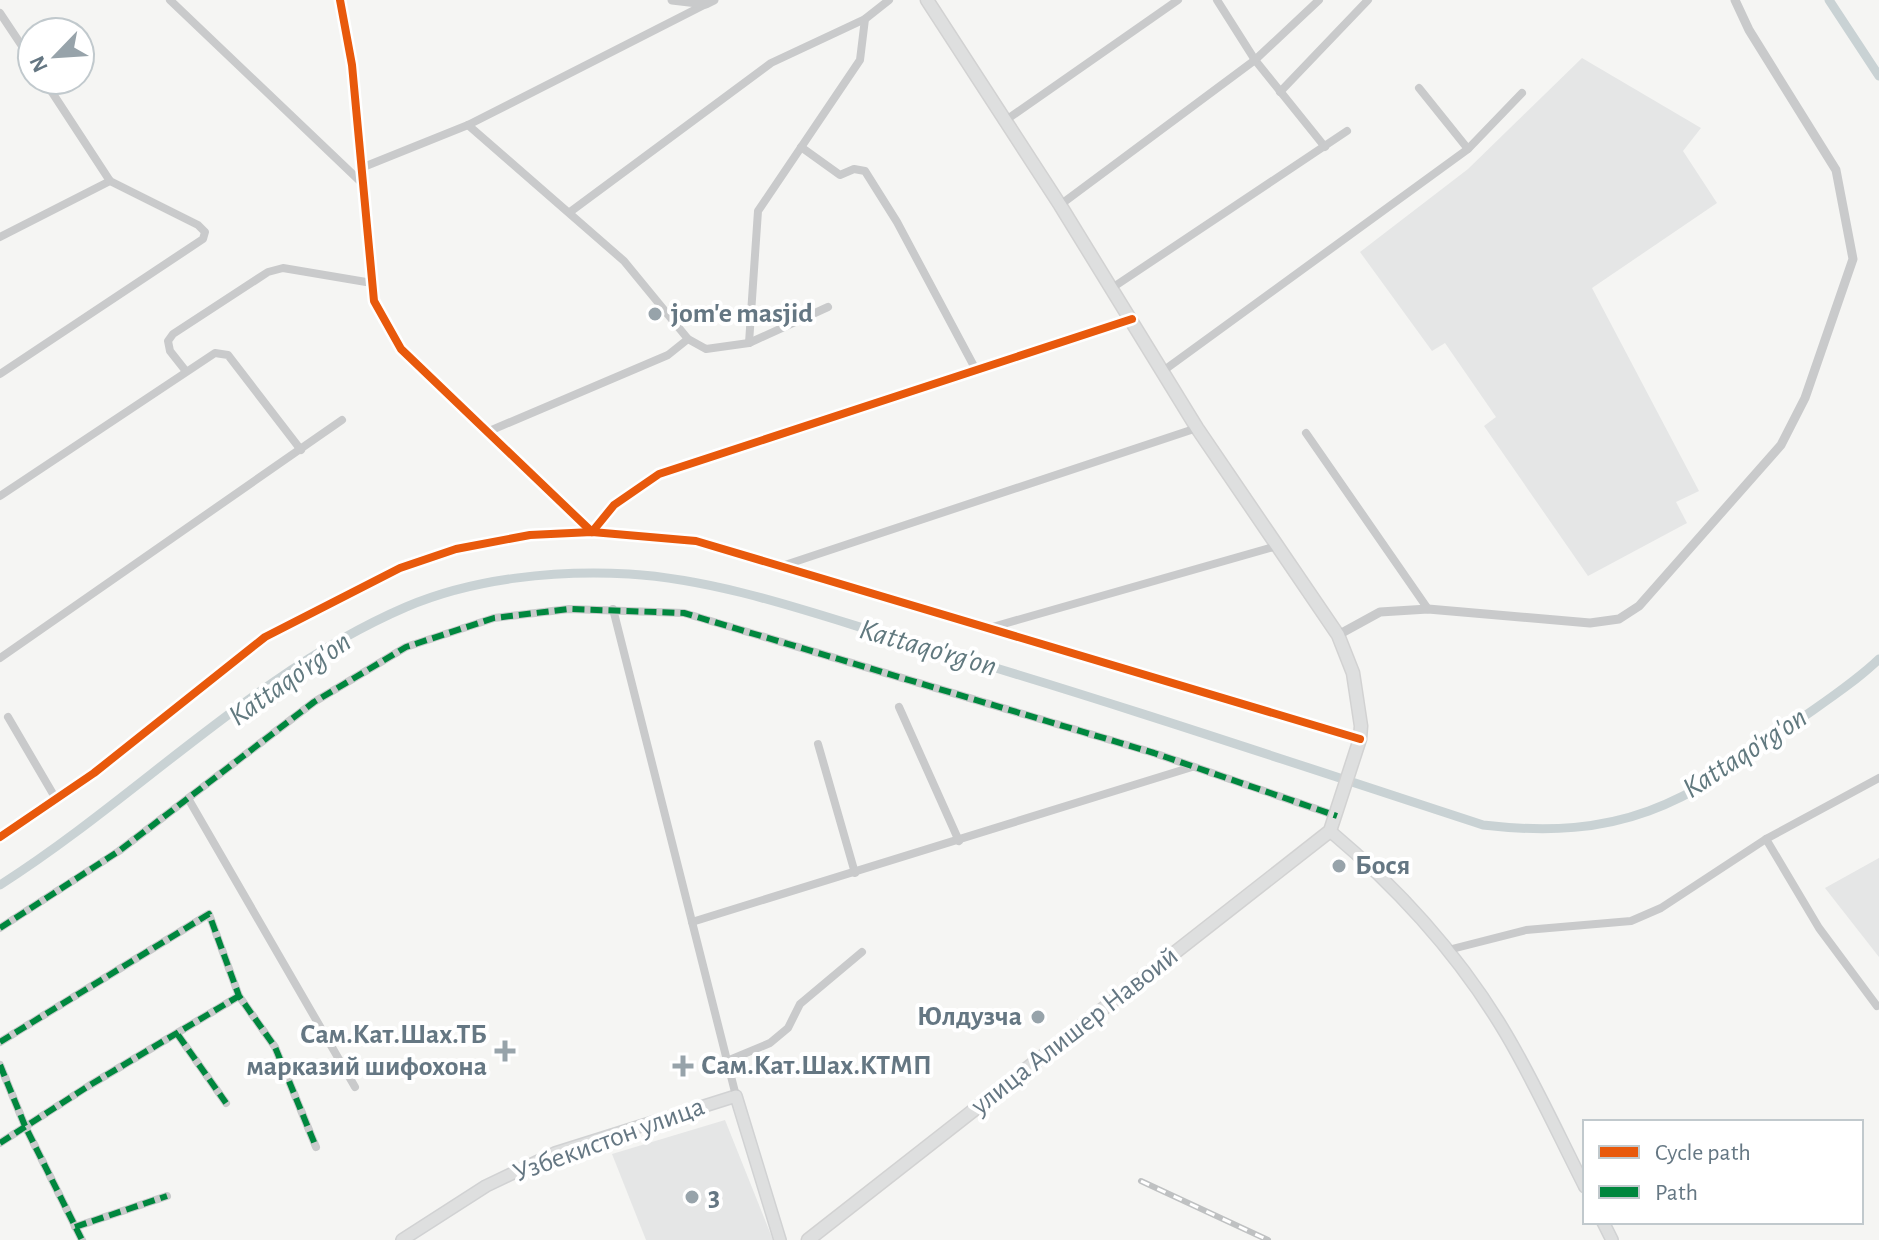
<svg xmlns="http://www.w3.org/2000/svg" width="1879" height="1240" font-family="'Alegreya Sans',sans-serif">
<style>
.built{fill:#e5e6e6}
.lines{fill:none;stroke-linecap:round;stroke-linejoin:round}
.canal{stroke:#c9d2d4;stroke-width:9}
.secondary-casing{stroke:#d1d2d3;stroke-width:14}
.primary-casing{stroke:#d2d2d2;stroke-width:15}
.minor{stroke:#c9cacb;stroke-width:8}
.tertiary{stroke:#c9cacb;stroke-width:9}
.secondary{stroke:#dedfdf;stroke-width:11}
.primary{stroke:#dedfdf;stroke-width:12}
.rail-casing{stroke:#bfc1c2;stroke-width:6}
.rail{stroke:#fff;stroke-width:3;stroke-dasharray:9;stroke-linecap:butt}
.quiet{stroke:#00873e;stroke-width:6;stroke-dasharray:12 6;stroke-linecap:butt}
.cycleway-casing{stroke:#fff;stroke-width:13}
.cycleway{stroke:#e8590c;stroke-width:8}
.poi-dot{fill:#97a3aa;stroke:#fff;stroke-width:3}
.labels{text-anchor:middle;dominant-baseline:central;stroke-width:8;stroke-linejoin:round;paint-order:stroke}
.poi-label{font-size:28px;font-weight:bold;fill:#657783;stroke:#fff;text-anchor:start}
.street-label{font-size:28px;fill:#657783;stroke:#fff}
.water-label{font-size:30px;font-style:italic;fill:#61797f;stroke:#fff}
</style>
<rect width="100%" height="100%" fill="#f5f5f3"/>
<g class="built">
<polygon points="1582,58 1701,128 1683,151 1717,203 1592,288 1699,491 1676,502 1687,523 1588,576 1484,426 1496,417 1445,343 1432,351 1360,252 1468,169"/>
<polygon points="1879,858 1879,957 1825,888"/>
<polygon points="725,1120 773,1240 646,1240 612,1154"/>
</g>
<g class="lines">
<g class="canal">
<polyline points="1829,0 1879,76"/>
<path d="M0 885C138 797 255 672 406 607 474 578 556 570 629 574 725 580 820 616 912 643 1104 699 1293 763 1483 825 1621 841 1684 805 1792 725 1821 704 1853 684 1879 659"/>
</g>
<g class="secondary-casing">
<g id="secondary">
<path d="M1330 831C1399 889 1460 956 1506 1034 1535 1083 1559 1136 1585 1187"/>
<polyline points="1603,1222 1612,1240"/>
<polyline points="402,1240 486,1186 555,1153 736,1096 780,1240"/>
</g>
</g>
<g class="primary-casing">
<polyline id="primary" points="808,1240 1330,831 1360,739 1361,726 1353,673 1338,635 1197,428 1060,205 927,0"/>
</g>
<g class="minor">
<polyline points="170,0 363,184"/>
<polyline points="340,0 352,65 374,301 401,349 592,532 614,505 659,474 1132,319"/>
<polyline points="1217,0 1255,60 1325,147"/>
<polyline points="0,13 32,61"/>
<polyline points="1419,88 1468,149"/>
<polyline points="1280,92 1368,0"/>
<polyline points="1006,120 1178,0"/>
<polyline points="468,125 624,261 688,339 706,349 749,343 828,307"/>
<polyline points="801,147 840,175 854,169 865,171 897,222 976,370"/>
<polyline points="361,168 468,125 706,4"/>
<polyline points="1060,205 1255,60 1319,0"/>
<polyline points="570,212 771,63 865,19"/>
<polyline points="0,237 110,181"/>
<polyline points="1112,288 1347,131"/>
<polyline points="749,343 758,211 860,60 865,19 889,0"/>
<polyline points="185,370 170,351 168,341 173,334 268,272 283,268 372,283"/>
<polyline points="1163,371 1468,149 1522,93"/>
<polyline points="0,374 203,239 205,232 198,225 110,181 44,80"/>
<polyline points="487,432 668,355 688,339"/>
<polyline points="1306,433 1428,609"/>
<polyline points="0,496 215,353 228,355 301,450"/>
<polyline points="782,566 1197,428"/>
<polyline points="613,609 736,1096"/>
<polyline points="989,628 1277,546"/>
<polyline points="0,658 342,420"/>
<polyline points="899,707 959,841"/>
<polyline points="8,717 56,799"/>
<polyline points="818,744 855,873"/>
<polyline points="189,800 355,1087"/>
<polyline points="0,837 94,773 265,637 400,568 456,549 530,535 592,532 696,541 1360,739"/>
<polyline points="1766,839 1819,928 1877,1006"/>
<polyline points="692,922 1192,767"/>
<polyline points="0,928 119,851 314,702 406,647 494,618 569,609 684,613 1154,753 1337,816"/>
<polyline points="1448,950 1526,930 1631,921 1661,908 1766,839 1879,778"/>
<polyline points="178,1035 226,1103"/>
<polyline points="0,1042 209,914 239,996 275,1047 316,1147"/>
<polyline points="727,1061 770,1043 788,1028 800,1004 862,952"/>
<polyline points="0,1065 25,1126 82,1240"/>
<polyline points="0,1143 90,1085 239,996"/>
<polyline points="75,1227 167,1196"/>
</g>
<g class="tertiary">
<polyline points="672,0 706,4 714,0"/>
<polyline points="1338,635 1380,612 1428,609 1590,623 1619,619 1639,606 1781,445 1805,398 1853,259 1836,170 1749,30 1735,0"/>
</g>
<use href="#secondary" class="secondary"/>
<use href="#primary" class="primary"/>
<g class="rail-casing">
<polyline id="rail" points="1141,1181 1268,1240"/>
</g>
<use href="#rail" class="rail"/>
<g class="quiet">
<polyline points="0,928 119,851 314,702 406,647 494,618 569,609 684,613 1154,753 1337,816"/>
<polyline points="178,1035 226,1103"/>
<polyline points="0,1042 209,914 239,996 275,1047 316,1147"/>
<polyline points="0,1065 25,1126 82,1240"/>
<polyline points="0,1143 90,1085 239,996"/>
<polyline points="75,1227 167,1196"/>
</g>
<g class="cycleway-casing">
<g id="cycleway">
<polyline points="340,0 352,65 374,301 401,349 592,532 614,505 659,474 1132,319"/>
<polyline points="0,837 94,773 265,637 400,568 456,549 530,535 592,532 696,541 1360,739"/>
</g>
</g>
<use href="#cycleway" class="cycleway"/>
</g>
<g class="poi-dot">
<circle cx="655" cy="314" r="8"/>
<circle cx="1339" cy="866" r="8"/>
<circle cx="1038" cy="1017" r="8"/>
<path d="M501 1039h8v8h8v8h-8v8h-8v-8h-8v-8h8z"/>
<path d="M679 1054h8v8h8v8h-8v8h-8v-8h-8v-8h8z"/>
<circle cx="692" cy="1197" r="8"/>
</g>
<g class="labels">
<g class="poi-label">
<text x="671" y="314">jom'e masjid</text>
<text x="1355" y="866">Бося</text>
<text x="1022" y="1017" text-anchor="end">Юлдузча</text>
<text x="487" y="1035" text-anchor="end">Сам.Кат.Шах.ТБ<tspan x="487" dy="32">марказий шифохона</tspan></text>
<text x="701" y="1066">Сам.Кат.Шах.КТМП</text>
<text x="708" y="1197">3</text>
</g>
<g class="street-label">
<text transform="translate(1075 1031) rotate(-38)">улица Алишер Навоий</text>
<text transform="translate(609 1140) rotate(-20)">Узбекистон улица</text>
</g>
<g class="water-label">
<text transform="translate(928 648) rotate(16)">Kattaqo'rg'on</text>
<text transform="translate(290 679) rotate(-35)">Kattaqo'rg'on</text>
<text transform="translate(1745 753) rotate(-33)">Kattaqo'rg'on</text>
</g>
</g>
<rect x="1583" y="1120" width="280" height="104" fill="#ffffff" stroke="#c1c9cd" stroke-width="2"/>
<rect x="1599" y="1146" width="40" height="12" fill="#e8590c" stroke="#c1c9cd" stroke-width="2"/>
<text x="1655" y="1160" font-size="24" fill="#657783">Cycle path</text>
<rect x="1599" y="1186" width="40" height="12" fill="#00873e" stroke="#c1c9cd" stroke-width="2"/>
<text x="1655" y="1200" font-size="24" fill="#657783">Path</text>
<g transform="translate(56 56) rotate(245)"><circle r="38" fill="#ffffff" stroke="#c1c9cd" stroke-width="2"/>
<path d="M0-6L14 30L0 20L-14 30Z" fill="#97a3aa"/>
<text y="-12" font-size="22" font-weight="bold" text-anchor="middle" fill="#657783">N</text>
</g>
</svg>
